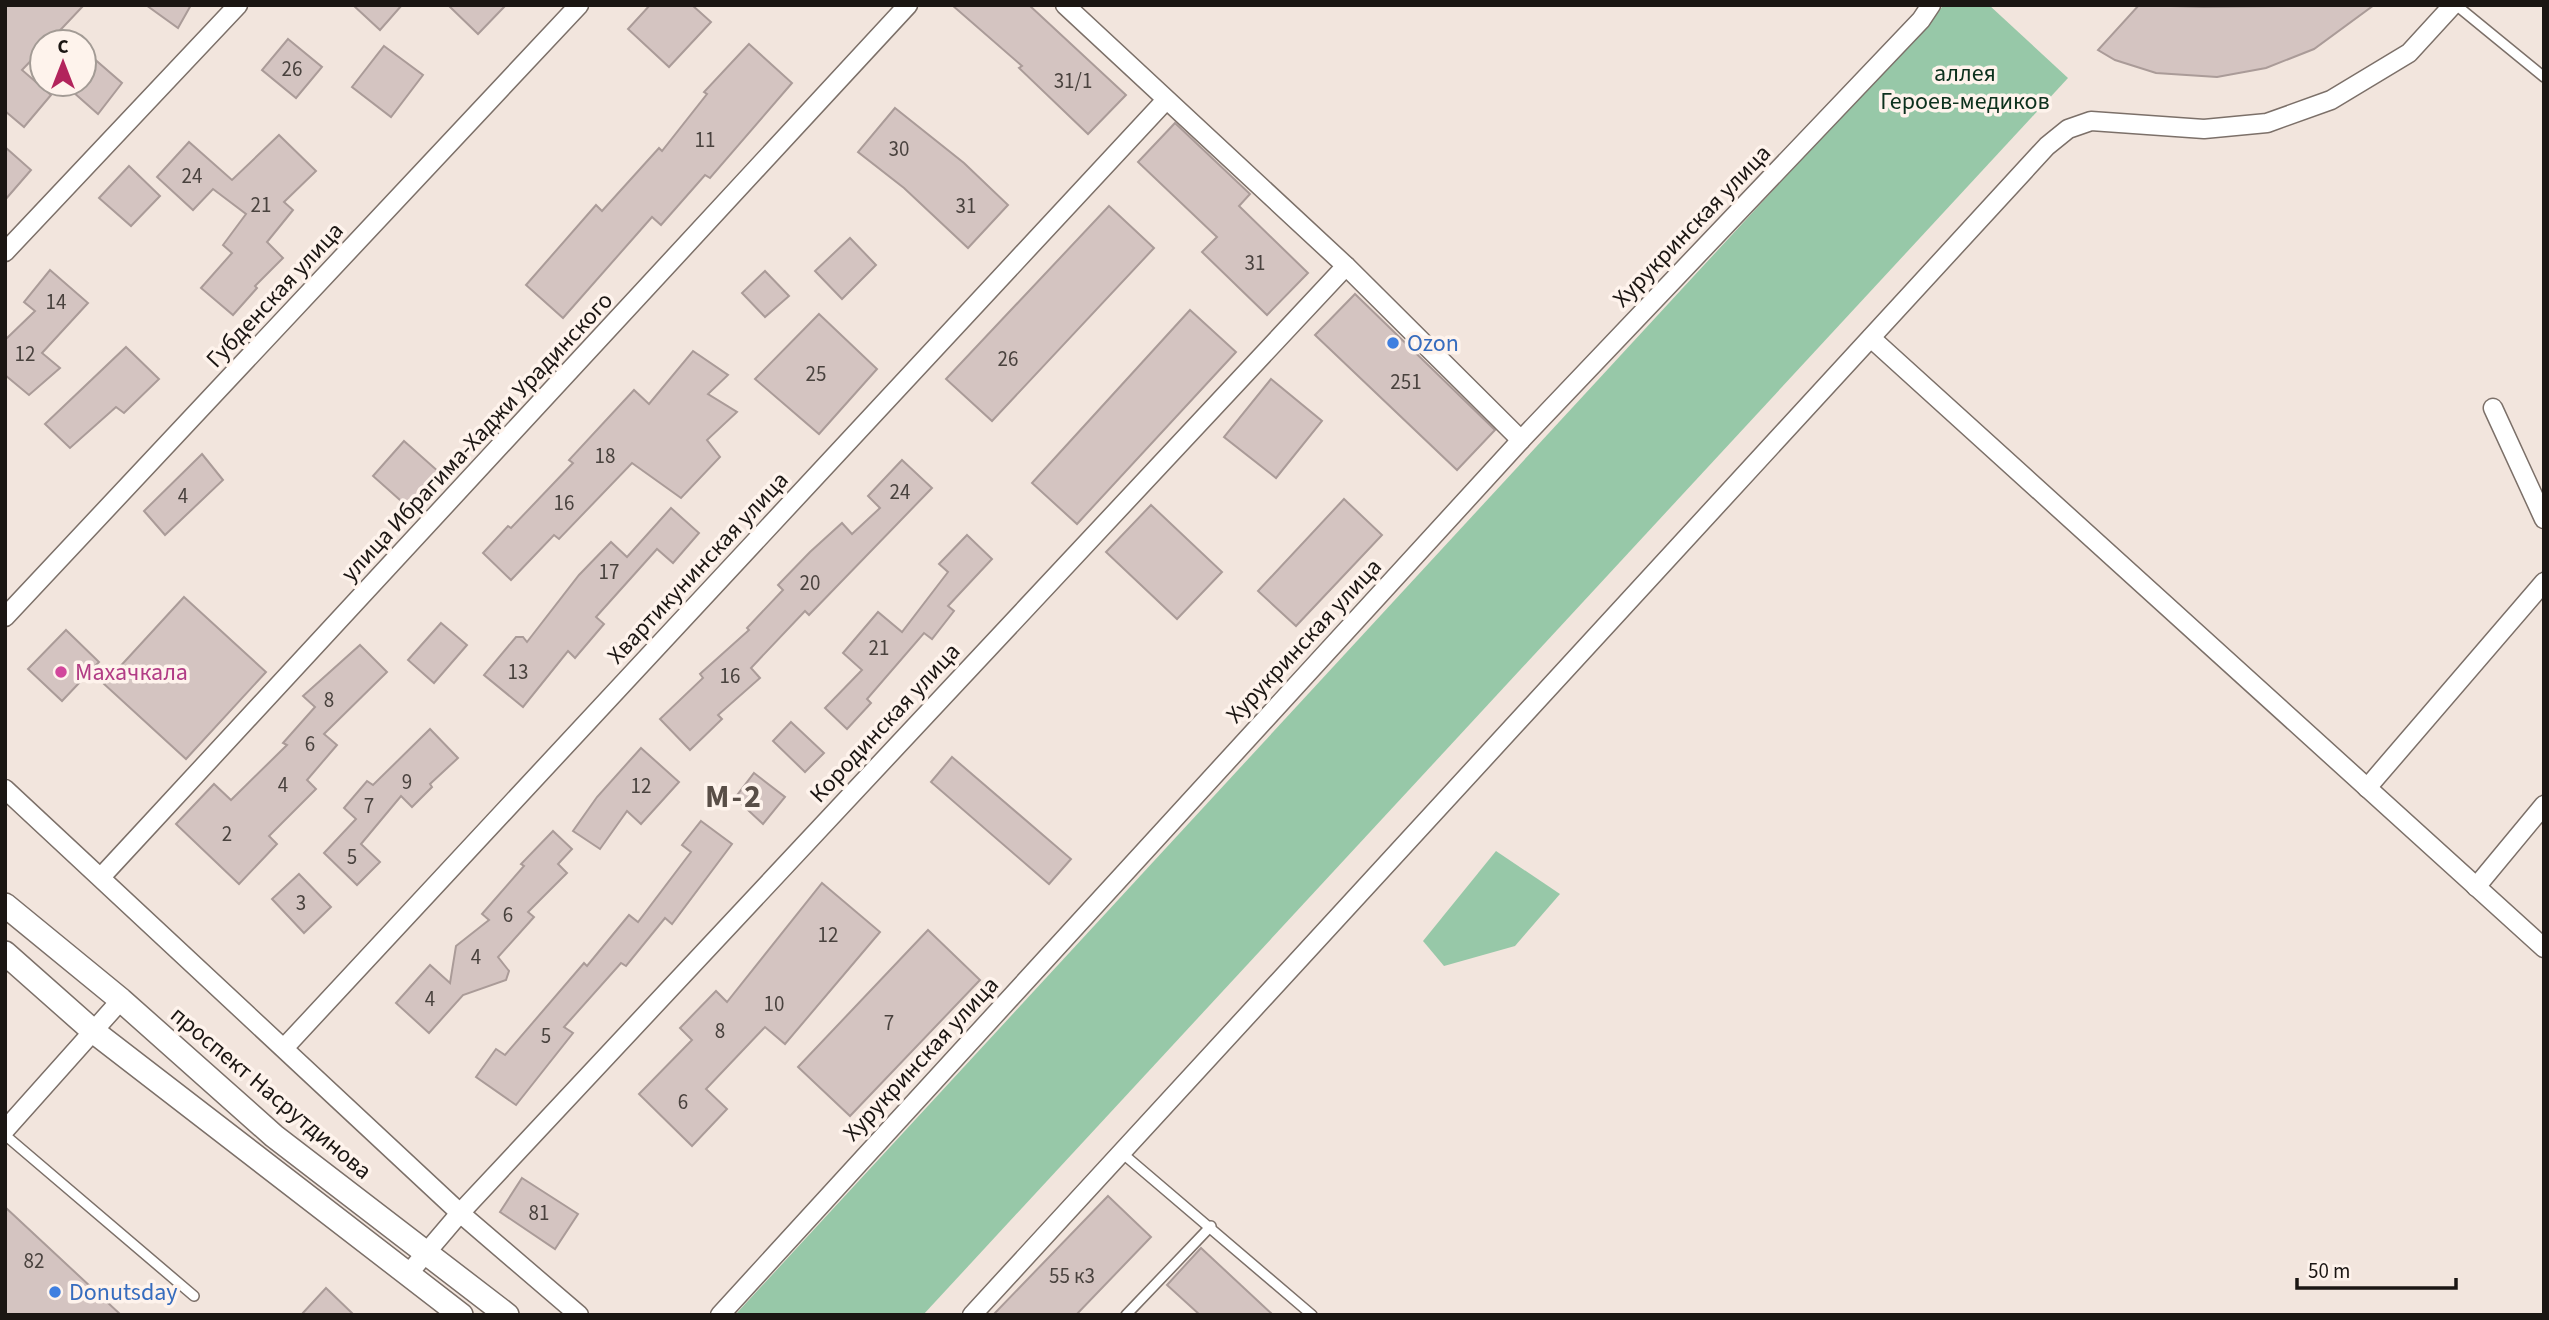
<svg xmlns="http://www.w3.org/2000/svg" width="2549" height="1320" font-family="'Source Sans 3',sans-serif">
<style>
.green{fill:#97c8a8}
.building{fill:#d4c4c1;stroke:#aa9b98;stroke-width:2}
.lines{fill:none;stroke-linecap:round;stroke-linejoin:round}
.lane-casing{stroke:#7c7069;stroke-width:12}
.street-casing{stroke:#7c7069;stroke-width:21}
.secondary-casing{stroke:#7c7069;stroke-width:26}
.lane{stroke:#fff;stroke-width:9}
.street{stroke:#fff;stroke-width:18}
.secondary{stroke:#fff;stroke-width:23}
.shop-dot{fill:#3f7fe0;stroke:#fef3ec;stroke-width:2.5}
.hotel-dot{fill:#d1479c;stroke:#fef3ec;stroke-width:2.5}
.labels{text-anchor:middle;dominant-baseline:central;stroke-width:7;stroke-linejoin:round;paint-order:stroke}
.number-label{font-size:21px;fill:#49423e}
.park-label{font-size:24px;fill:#0c311d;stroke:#fef3ec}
.street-label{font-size:24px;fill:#1b1613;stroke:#fef3ec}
.shop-label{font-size:24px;fill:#366cbe;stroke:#fef3ec;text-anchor:start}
.hotel-label{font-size:24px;fill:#b23c85;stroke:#fef3ec;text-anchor:start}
.district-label{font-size:32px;font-weight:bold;letter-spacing:2px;fill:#594e47;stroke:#fef3ec}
</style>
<rect width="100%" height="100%" fill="#f2e5dd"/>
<g class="green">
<polygon points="1944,5 1989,5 2068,78 923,1315 735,1315"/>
<polygon points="1496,851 1560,894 1515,946 1444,966 1423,941"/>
</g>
<g class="building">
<polygon points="5,5 84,5 49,42 42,42 42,49 22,70 51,95 24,127 5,111"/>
<polygon points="146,5 191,5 178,28"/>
<polygon points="353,5 402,5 380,30"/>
<polygon points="448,5 506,5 478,34"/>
<polygon points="650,5 692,5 711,22 669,67 628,29"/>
<polygon points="952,5 1029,5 1126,95 1088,134 1019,68 1022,66"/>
<polygon points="2139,5 2203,7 2374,5 2314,49 2266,68 2217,77 2156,73 2115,60 2098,50"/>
<polygon points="288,39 322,67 296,98 262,70"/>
<polygon points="749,44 792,83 710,178 705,175 661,225 652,217 563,318 526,285 596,205 602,211 659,148 662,151 707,94 704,92"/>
<polygon points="384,46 423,75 391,117 352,87"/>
<polygon points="84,50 122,83 98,114 64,84 84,84"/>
<polygon points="895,108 964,163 1008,205 968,248 904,188 858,152"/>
<polygon points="1175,123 1250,194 1239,206 1308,273 1267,315 1202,252 1217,237 1138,162"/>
<polygon points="279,135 316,171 284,202 293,210 267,242 283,258 255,286 257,288 233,315 201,288 232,253 223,245 246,214 213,189 193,210 157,177 189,142 232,180"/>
<polygon points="5,147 31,170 5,200"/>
<polygon points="129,166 160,196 131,226 99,198"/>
<polygon points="1109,206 1154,248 992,421 946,379"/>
<polygon points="850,238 876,265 842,299 815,271"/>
<polygon points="50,270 88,303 42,353 60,368 29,395 5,375 5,340 35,311 24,302"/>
<polygon points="765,271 789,296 765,317 742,293"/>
<polygon points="1355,294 1495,430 1457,470 1315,335"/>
<polygon points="1190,310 1236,352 1077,524 1032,483"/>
<polygon points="819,314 877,369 819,434 755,379"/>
<polygon points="126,347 159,379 124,413 116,407 70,448 45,424"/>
<polygon points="693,351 728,375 708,394 737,412 707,440 720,457 681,498 632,463 559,539 554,535 511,580 483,553 508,526 511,528 573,463 569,460 634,390 649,404"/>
<polygon points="1271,379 1322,421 1276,478 1224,437"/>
<polygon points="404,441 440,473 409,508 373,476"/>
<polygon points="202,454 223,480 165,535 144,511"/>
<polygon points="902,460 932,488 809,615 805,611 751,668 760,678 718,715 722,719 690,750 660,719 703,678 700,674 749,630 747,628 783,590 778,585 810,552 842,523 852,534 880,508 868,496"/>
<polygon points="1344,499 1382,535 1296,626 1258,591"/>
<polygon points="1151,505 1222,572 1177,619 1106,552"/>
<polygon points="671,508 699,533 673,563 657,549 596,617 604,624 575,658 568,651 523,707 484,675 516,637 523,637 527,642 579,575 611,542 627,557"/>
<polygon points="967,535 992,559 948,606 954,611 932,639 924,633 867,699 871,703 847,729 825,708 862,670 843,653 878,612 902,632 948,572 939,564"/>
<polygon points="184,597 266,672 186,759 104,684"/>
<polygon points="441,623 467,645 434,683 408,660"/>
<polygon points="66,630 99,662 62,701 28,669"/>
<polygon points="360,645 387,672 324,734 337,745 307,780 316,789 269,836 277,844 239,884 176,824 214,784 231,800 287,745 283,743 315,707 303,696"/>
<polygon points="791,722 824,753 805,772 773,741"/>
<polygon points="430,729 458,758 430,784 432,787 412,807 401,796 361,844 380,862 357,885 324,853 356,819 344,808 367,781 373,785"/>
<polygon points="641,748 679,782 641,824 627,811 600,849 573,831 597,797"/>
<polygon points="952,757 1071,859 1049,884 931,782"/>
<polygon points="754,773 785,797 763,824 735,798"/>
<polygon points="701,821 732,844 672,924 665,918 626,966 621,963 564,1027 573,1033 516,1105 476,1077 496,1049 505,1055 584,963 587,966 629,915 638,922 691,852 682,845"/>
<polygon points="553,831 572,849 558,864 567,873 528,912 534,917 498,957 509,971 506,980 463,995 429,1033 396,1003 430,965 450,983 456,946 489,920 482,914 524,866 521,864"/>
<polygon points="299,874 331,907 304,933 272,899"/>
<polygon points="822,883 880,932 785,1044 765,1027 706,1089 727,1109 692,1146 639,1094 692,1040 680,1028 716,991 727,1002"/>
<polygon points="928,930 980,980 850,1116 798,1067"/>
<polygon points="522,1178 578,1214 555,1249 500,1212"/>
<polygon points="1108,1196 1151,1237 1076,1315 993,1315"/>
<polygon points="5,1207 121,1315 5,1315"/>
<polygon points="1201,1248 1273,1315 1200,1315 1167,1285"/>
<polygon points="326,1288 354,1315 301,1315"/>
</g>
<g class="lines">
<g class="lane-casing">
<g id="lane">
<polyline points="2456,5 2544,77"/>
<polyline points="5,1135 194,1296"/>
<polyline points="1122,1153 1312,1315"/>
<polyline points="1126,1315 1211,1226"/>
</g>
</g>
<g class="street-casing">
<g id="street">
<polyline points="1065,5 1346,266 1521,440"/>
<polyline points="5,252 238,5"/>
<polyline points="1871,338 2544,948"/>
<polyline points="2493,408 2544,519"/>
<polyline points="5,617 579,5"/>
<polyline points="2367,788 2544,582"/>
<polyline points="5,789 460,1213 579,1315"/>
<polyline points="102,876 908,5"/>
<polyline points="2476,887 2544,805"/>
<polyline points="284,1048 1165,101"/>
<polyline points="5,1130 121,1000"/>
<polyline points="408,1274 460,1213 1346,266"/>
<polyline points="720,1315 1521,440 1921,20 1931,5"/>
<polyline points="972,1315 2047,146 2068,129 2091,121 2204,129 2267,123 2331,100 2409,53 2453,5"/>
</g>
</g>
<g class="secondary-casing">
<g id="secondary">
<polyline points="5,905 121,1000 274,1136 507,1315"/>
<polyline points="5,953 93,1031 461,1315"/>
</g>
</g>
<use href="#lane" class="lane"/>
<use href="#street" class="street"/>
<use href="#secondary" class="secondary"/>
</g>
<g class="shop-dot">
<circle cx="1393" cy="343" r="7"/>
<circle cx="55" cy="1292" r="7"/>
</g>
<circle class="hotel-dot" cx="61" cy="672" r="7"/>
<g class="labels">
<g class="number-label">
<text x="292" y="69">26</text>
<text x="1073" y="81">31/1</text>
<text x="705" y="140">11</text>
<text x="899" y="149">30</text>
<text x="192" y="176">24</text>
<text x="261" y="205">21</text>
<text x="966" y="206">31</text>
<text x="1255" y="263">31</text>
<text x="56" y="302">14</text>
<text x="25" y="354">12</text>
<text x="1008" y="359">26</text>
<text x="816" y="374">25</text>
<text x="1406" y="382">251</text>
<text x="605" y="456">18</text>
<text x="900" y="492">24</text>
<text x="183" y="496">4</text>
<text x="564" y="503">16</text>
<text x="609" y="572">17</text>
<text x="810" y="583">20</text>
<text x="879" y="648">21</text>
<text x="518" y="672">13</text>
<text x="730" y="676">16</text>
<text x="329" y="700">8</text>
<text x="310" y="744">6</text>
<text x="407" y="782">9</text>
<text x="283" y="785">4</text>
<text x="641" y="786">12</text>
<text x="369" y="806">7</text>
<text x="227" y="834">2</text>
<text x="352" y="857">5</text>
<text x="301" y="903">3</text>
<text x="508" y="915">6</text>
<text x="828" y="935">12</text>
<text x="476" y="957">4</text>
<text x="430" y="999">4</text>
<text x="774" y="1004">10</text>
<text x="889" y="1023">7</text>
<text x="720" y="1031">8</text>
<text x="546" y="1036">5</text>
<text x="683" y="1102">6</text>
<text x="539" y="1213">81</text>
<text x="34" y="1261">82</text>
<text x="1072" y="1276">55 к3</text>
</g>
<g class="park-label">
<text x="1965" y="73">аллея<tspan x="1965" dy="28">Героев-медиков</tspan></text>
</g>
<g class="street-label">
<text transform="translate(1692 226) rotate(-46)">Хурукринская улица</text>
<text transform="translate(275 295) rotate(-47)">Губденская улица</text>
<text transform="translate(477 437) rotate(-47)">улица Ибрагима-Хаджи Урадинского</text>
<text transform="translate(698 568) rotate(-47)">Хвартикунинская улица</text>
<text transform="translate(1304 641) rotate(-47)">Хурукринская улица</text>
<text transform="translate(885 723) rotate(-47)">Кородинская улица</text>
<text transform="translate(921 1059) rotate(-47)">Хурукринская улица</text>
<text transform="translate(271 1093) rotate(40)">проспект Насрутдинова</text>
</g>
<g class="shop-label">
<text x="1407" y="343">Ozon</text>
<text x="69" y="1292">Donutsday</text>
</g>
<g class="hotel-label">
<text x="75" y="672">Махачкала</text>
</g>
<g class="district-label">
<text x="734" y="797">М-2</text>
</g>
</g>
<rect width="2549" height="1320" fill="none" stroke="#1b1613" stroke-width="14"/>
<g transform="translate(63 63)"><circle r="33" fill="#fef3ec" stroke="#a39b95" stroke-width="2"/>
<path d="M0-5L12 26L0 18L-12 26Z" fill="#b2245c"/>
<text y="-10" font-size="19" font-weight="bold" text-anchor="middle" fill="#1b1613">С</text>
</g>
<path d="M2297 1278v10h159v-10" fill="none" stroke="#1b1613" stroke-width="3.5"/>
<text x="2308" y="1278" font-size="21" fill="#1b1613" stroke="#fef3ec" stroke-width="5" paint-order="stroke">50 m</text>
</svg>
